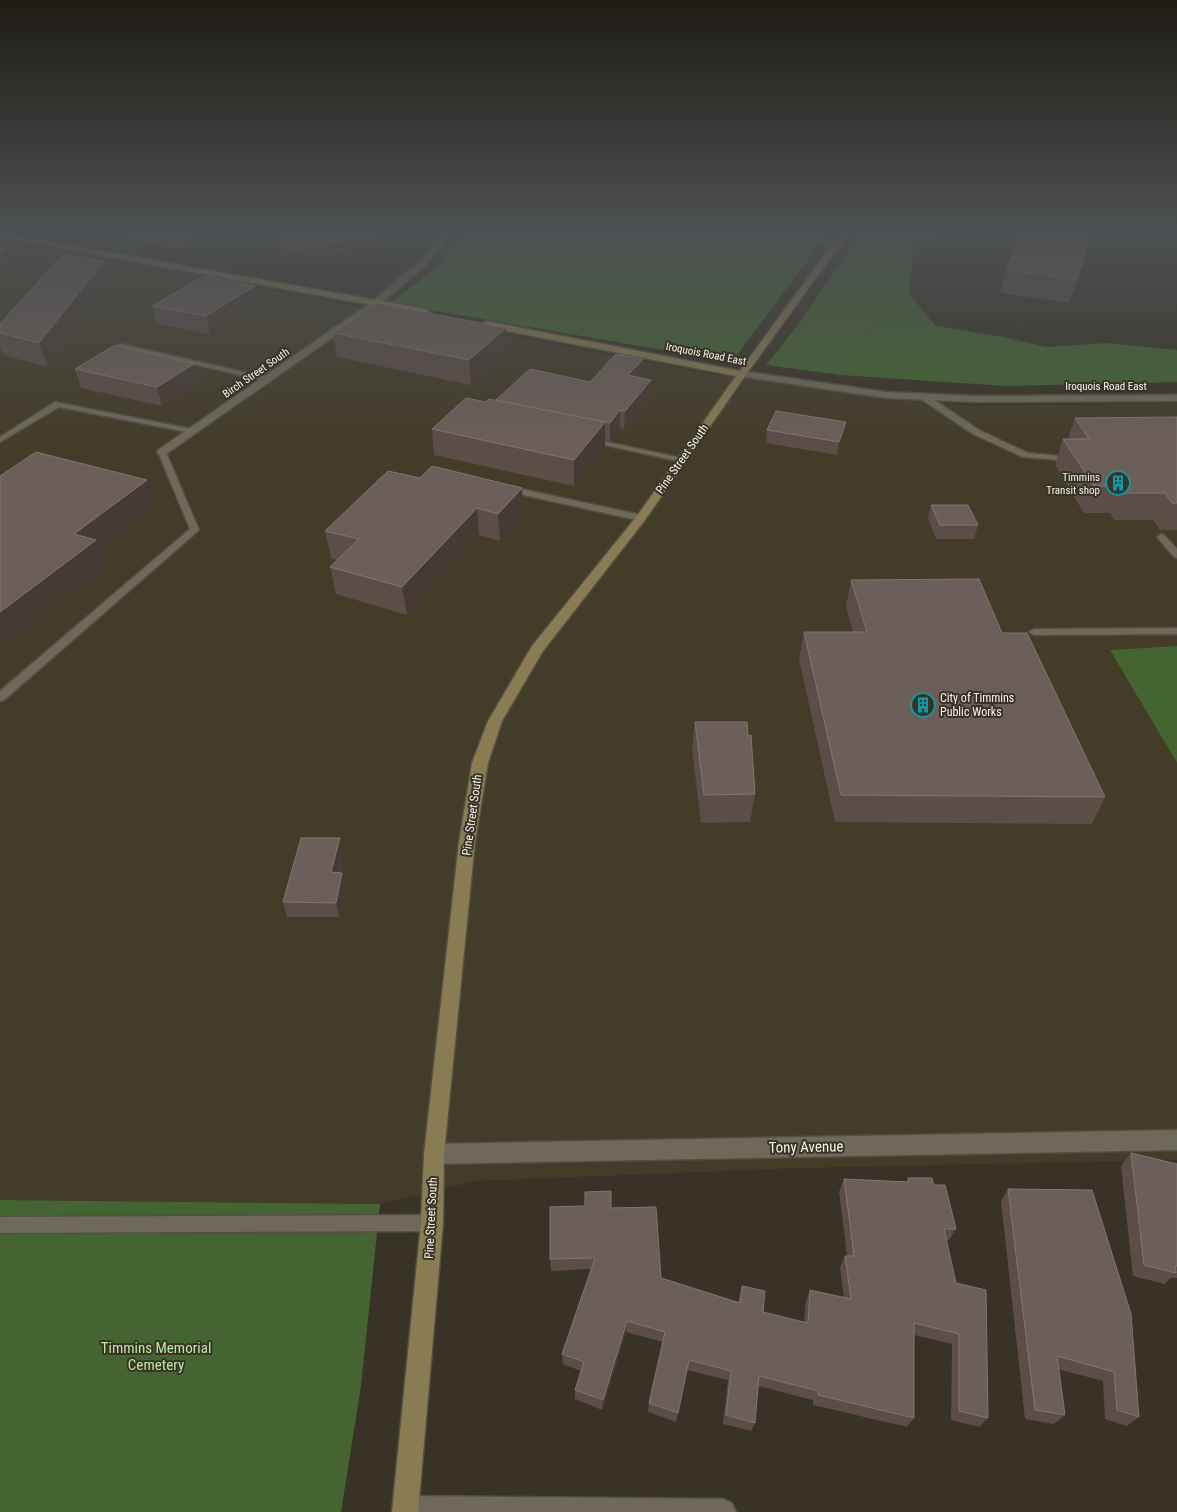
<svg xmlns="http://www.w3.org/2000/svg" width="1177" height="1512" font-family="'Roboto Condensed',sans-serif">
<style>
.built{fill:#433c28}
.green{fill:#446531}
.forest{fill:#43662f}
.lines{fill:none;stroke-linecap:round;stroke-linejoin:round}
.lane-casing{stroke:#534f43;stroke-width:3}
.street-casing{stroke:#534f43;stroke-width:3}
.secondary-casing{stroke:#534f43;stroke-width:3}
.lane{fill:#6e695a;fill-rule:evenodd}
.street{fill:#6e695a;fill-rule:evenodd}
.secondary{fill:#897c53;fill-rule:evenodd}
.wall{fill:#5c4d47}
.shaded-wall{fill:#463b33}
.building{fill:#6c5f59;stroke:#827670}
.labels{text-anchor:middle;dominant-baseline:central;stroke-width:4;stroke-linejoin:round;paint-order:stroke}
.far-street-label{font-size:11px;fill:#f6f3ea;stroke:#383326}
.far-poi-label{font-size:11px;fill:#f6f3ea;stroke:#383326;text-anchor:end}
.street-label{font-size:12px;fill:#f6f3ea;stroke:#383326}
.poi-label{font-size:12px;fill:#f6f3ea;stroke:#383326;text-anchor:start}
.near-street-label{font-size:15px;fill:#f6f3ea;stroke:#383326}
.near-park-label{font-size:15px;fill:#b6ec9a;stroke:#383326}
</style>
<rect width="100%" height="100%" fill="#383326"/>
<polygon class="built" points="0,239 711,374 971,406 1177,403 1177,646 1110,650 1177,763 1177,1160 799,1168 476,1181 380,1204 0,1200"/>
<g class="green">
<polygon points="465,231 829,231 732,362 391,303 434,269"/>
<polygon points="847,254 869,272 911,271 909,294 880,317 840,375 766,365 798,325"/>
<polygon points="1177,646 1177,763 1110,650"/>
<polygon points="0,1200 380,1204 361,1386 341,1512 0,1512"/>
</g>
<g class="forest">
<polygon points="861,231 940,231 944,235 914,245 911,271 869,272 847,254"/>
<polygon points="909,294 936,326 1003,337 1046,347 1107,343 1177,350 1177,382 1006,386 840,375 880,317"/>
</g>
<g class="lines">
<g class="lane-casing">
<g id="lane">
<polygon points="121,344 266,377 270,379 266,381 119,347 118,346"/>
<polygon points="921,395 927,395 979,430 1028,453 1060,456 1064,458 1060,460 1023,457 973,434 921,399"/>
<polygon points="55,402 192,429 196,431 192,433 59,407 0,442 0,437"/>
<polygon points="588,438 682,458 686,460 682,462 591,442 587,440"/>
<polygon points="159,450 166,452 199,530 4,700 0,701 0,691 190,529 158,452"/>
<polygon points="508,486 641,515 645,518 641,521 505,491 505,487"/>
<polygon points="1161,534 1164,535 1177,549 1177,558 1174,557 1157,537"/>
<polygon points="1177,628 1177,634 1034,635 1029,632 1034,629"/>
<polygon points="432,1215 438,1217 440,1223 438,1229 432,1231 0,1233 0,1217"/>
</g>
</g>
<g class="street-casing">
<g id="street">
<polygon points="446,231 454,231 426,265 379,305 166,454 158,454 157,452 158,450 373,301 420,261"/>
<polygon points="782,231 797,231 842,244 838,246"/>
<polygon points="742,371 886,392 975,396 1177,395 1177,401 975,402 886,398 739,376 737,374"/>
<polygon points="1177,1130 1177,1150 434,1164 427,1161 424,1154 427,1147 434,1144"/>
<polygon points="405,1496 723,1499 732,1503 736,1512 393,1512 392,1509 396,1500"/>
</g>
</g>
<g class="secondary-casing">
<g id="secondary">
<polygon points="842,231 850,231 745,376 645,520 543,651 502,721 488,763 475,842 444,1154 443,1223 418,1512 392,1512 421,1223 424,1154 459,842 472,763 488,721 532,646 637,516 736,376 486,327 482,324 486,321 740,371"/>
<polygon points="0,233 426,309 430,312 426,315 0,237"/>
</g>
</g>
<use href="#lane" class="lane"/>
<use href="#street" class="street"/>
<use href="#secondary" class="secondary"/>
</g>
<g class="wall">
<polygon points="103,231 214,231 182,249 105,236"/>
<polygon points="280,231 413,231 403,241 292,259 279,242 277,233"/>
<polygon points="1006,270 1077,280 1069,303 1000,293"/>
<polygon points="111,284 48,367 3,355 0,347 0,324"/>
<polygon points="255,286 259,304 210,334 157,324 152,306"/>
<polygon points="333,333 507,352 471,385 337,357"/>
<polygon points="194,364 199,383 162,406 81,388 75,369"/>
<polygon points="642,376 641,378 651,380 651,398 624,429 620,428 610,441 605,440 605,448 574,486 434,455 432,429 496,400 590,382"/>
<polygon points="1177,417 1177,530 1160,530 1153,520 1114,520 1110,513 1084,513 1055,465 1063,439 1068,439 1075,418"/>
<polygon points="767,430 844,435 837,455 766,443"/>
<polygon points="388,471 523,515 500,541 479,535 407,615 336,594 330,567 338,560 331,558 325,531"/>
<polygon points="931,505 978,525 974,539 936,539 928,518"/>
<polygon points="851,580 1002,633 1105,797 1092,824 835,822 799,659 804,632 853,632 846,606"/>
<polygon points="695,722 755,794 750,822 701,823 692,750"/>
<polygon points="343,852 339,873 346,887 339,917 287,917 283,902"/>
<polygon points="1131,1153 1177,1164 1177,1278 1170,1278 1165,1284 1133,1276 1121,1166"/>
<polygon points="908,1178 934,1185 956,1229 949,1240 946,1240 988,1418 979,1427 951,1420 952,1344 914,1335 914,1418 907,1427 813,1405 813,1400 758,1386 755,1423 751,1431 723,1424 728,1380 687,1370 676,1422 648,1412 649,1403 663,1342 626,1332 602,1410 575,1399 575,1390 581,1371 563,1364 562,1354 591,1269 551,1271 550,1259 611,1208 661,1278 738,1303 742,1286 763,1312 804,1322 806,1301 810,1290 844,1298 840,1267 845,1256 847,1256 839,1192 844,1179 906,1182"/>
<polygon points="1008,1189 1092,1190 1139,1417 1127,1426 1105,1419 1103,1381 1058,1369 1065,1415 1054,1424 1025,1419 1001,1201"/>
</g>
<g class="shaded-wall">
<polygon points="199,231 214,231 182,249 180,241"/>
<polygon points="403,231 413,231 403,241 292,259 290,250"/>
<polygon points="5,250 11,267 0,272 0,252"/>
<polygon points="104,261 111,284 48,367 39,343"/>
<polygon points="255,286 259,304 210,334 206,316"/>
<polygon points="506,328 507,352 471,385 469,360"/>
<polygon points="643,359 642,376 628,393 628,375"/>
<polygon points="194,364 199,383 162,406 157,387"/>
<polygon points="651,380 651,398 624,429 625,411"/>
<polygon points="620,410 620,428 610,441 610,423"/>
<polygon points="605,422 605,448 574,486 574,460"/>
<polygon points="846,422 844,435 837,455 839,442"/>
<polygon points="147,480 155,507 100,550 106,567 0,650 0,612 74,534"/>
<polygon points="522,488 523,515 500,541 498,514"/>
<polygon points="477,508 479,535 407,615 402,587"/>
<polygon points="340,838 343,852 335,887 331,872"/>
<polygon points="342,873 346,887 339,917 336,903"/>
<polygon points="627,1321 626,1332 602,1410 603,1400"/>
</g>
<g class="building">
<polygon points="119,231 199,231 180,241"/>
<polygon points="280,231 403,231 402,232 290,250 277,233"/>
<polygon points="1021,231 1091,231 1077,280 1006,270"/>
<polygon points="0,249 5,250 0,252"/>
<polygon points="63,254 104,261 39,343 0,333 0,324"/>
<polygon points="203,276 255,286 206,316 152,306"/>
<polygon points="376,303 506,328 469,360 333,333"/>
<polygon points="115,345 194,364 157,387 75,369"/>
<polygon points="616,354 643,359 628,375 651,380 625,411 620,410 610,423 496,400 530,369 590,382"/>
<polygon points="466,398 486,402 489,399 605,422 574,460 432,429"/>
<polygon points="776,411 846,422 839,442 767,430"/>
<polygon points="1177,417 1177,503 1172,503 1165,493 1125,493 1120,486 1094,486 1063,439 1089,439 1075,418"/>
<polygon points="36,452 147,480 74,534 96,540 0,612 0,476"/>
<polygon points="432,466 522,488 498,514 477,508 402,587 330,567 359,539 325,531 388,471 420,478"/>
<polygon points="931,505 968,505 978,525 940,525"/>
<polygon points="979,579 1002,633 1027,633 1105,797 841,795 804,632 867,632 851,580"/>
<polygon points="695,722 747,722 748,736 751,735 755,794 704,795"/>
<polygon points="301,838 340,838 331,872 342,873 336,903 283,902"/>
<polygon points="1131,1153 1177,1164 1177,1266 1175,1266 1176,1273 1144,1265"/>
<polygon points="908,1178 932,1178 934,1185 945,1185 956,1229 944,1229 956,1283 986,1290 988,1418 959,1411 959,1334 914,1323 914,1418 818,1395 818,1391 759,1376 755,1423 726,1415 731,1371 689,1360 678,1413 649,1403 665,1332 627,1321 603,1400 575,1390 584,1362 562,1354 595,1258 550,1259 550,1207 585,1206 585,1192 611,1191 611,1208 656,1207 661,1278 740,1303 742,1286 765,1291 763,1312 808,1323 810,1290 851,1299 845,1256 854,1256 844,1179 909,1182"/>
<polygon points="1008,1189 1092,1190 1131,1314 1139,1417 1117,1410 1114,1372 1057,1356 1065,1415 1035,1410"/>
</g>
<linearGradient id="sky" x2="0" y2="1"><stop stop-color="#1f1c15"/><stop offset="0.52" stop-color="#4d5052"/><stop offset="1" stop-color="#4d5052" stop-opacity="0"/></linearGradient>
<rect width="1177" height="443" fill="url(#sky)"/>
<defs>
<g id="building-ring" transform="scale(1.25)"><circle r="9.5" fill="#383326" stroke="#0f9aa8" stroke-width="1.5"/><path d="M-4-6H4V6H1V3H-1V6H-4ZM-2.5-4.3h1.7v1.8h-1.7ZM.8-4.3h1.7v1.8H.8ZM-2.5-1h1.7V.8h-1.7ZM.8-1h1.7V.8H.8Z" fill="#0f9aa8"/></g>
</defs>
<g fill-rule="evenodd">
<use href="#building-ring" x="1118" y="483"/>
<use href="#building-ring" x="923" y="705"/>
</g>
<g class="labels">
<g class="far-street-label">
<text transform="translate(706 354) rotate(11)">Iroquois Road East</text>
<text transform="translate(256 373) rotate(-35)">Birch Street South</text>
<text x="1106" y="386">Iroquois Road East</text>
</g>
<g class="far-poi-label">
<text x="1100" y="477">Timmins<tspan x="1100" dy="13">Transit shop</tspan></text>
</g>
<g class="street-label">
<text transform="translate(682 459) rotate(-55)">Pine Street South</text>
<text transform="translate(472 815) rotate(-82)">Pine Street South</text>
<text transform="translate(431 1218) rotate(-87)">Pine Street South</text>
</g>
<g class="poi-label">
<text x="940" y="698">City of Timmins<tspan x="940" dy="14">Public Works</tspan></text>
</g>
<g class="near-street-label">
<text transform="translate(806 1147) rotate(-1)">Tony Avenue</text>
</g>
<g class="near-park-label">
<text x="156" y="1348">Timmins Memorial<tspan x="156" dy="17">Cemetery</tspan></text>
</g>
</g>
</svg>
